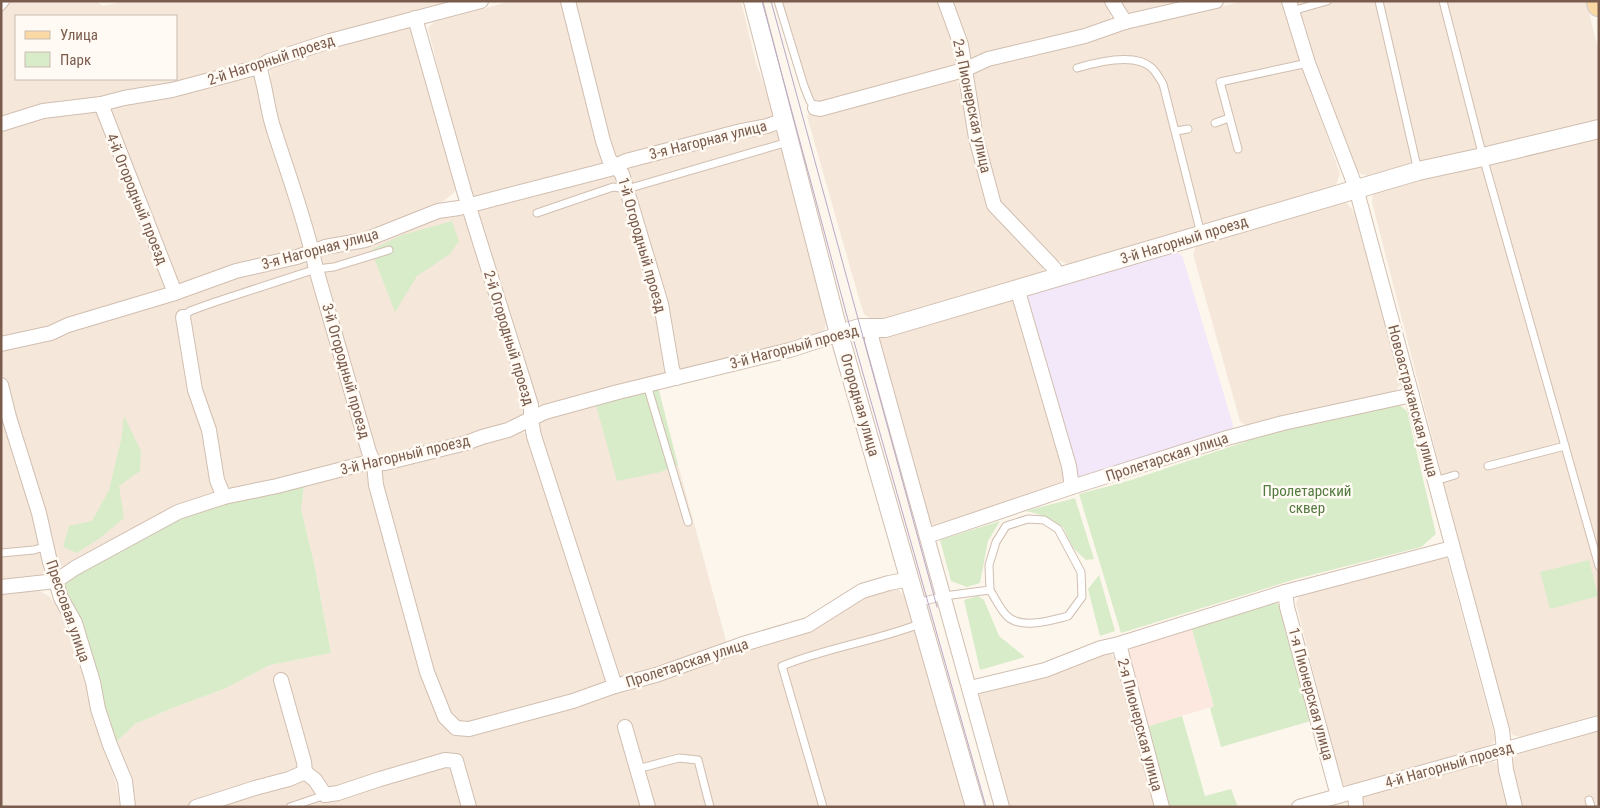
<svg xmlns="http://www.w3.org/2000/svg" width="1600" height="808" font-family="'Roboto Condensed',sans-serif">
<style>
.residential{fill:#f5e8da;fill-rule:evenodd}
.commercial{fill:#fde8e0}
.education{fill:#f3e8fa}
.green{fill:#d8ecc9}
.lines{fill:none;stroke-linecap:round;stroke-linejoin:round}
.service-casing{stroke:#d1beb0;stroke-width:9}
.minor-casing{stroke:#d1beb0;stroke-width:16}
.tertiary-casing{stroke:#d1beb0;stroke-width:20}
.primary-casing{stroke:#dad1cd;stroke-width:25}
.service{stroke:#fff;stroke-width:7}
.minor{stroke:#fff;stroke-width:14}
.tertiary{stroke:#fff;stroke-width:18}
.primary{stroke:#fbd9a5;stroke-width:22}
.tram{stroke:#b9a8c9;stroke-width:1}
.labels{text-anchor:middle;dominant-baseline:central;stroke-width:5;stroke-linejoin:round;paint-order:stroke}
.street-label{font-size:15px;fill:#7a5c4d;stroke:#fffaf3}
.park-label{font-size:15px;fill:#537a41;stroke:#fffaf3}
</style>
<rect width="100%" height="100%" fill="#fdf6ec"/>
<g class="residential">
<path d="M1 1H96L102 6 126 1H456L328 35 247 64 172 88 1 120ZM16 16H176V79H16Z"/>
<polygon points="512,1 562,1 606,162 604,166 476,197 468,190 428,28 434,22"/>
<polygon points="574,1 741,1 756,63 773,109 771,119 621,160 612,157"/>
<polygon points="781,1 940,1 957,50 958,61 954,66 819,105 813,101"/>
<polygon points="949,1 1106,1 1111,16 1110,21 1083,32 975,59 969,57"/>
<polygon points="1116,1 1201,1 1133,14 1124,11"/>
<polygon points="1244,1 1280,1 1286,6 1304,69 1340,174 1337,183 1331,191 1071,265 1057,260 1003,204 993,188 985,158 971,72 978,68 1085,41 1134,27"/>
<polygon points="1302,1 1586,1 1599,52 1599,125 1374,177 1361,174 1354,168 1313,67 1295,3"/>
<polygon points="403,26 411,27 459,186 456,191 437,206 363,237 318,243 314,240 275,127 270,70 275,65"/>
<polygon points="250,75 255,77 307,248 178,287 109,110 112,108"/>
<polygon points="951,77 957,80 969,120 985,190 1043,266 1043,272 1040,275 896,319 873,320 864,314 860,302 807,116 809,113"/>
<polygon points="94,110 98,114 169,288 48,327 1,338 1,128 43,115"/>
<polygon points="766,130 779,133 827,309 825,328 819,336 683,370 676,364 625,169 628,164"/>
<polygon points="1599,135 1599,714 1521,737 1513,735 1506,726 1372,202 1373,195 1383,187"/>
<polygon points="613,171 619,174 658,305 667,372 545,407 535,401 477,214 480,207"/>
<polygon points="1336,203 1347,203 1354,212 1401,383 1395,392 1282,416 1248,427 1240,421 1193,254 1197,243"/>
<polygon points="458,214 468,218 470,234 495,305 526,406 525,413 519,420 507,427 386,458 377,455 373,450 319,255 439,215"/>
<polygon points="309,260 364,452 362,457 63,571 58,567 13,416 4,377 1,373 1,348 237,274"/>
<polygon points="1005,300 1013,300 1018,310 1064,466 1064,478 1061,484 936,527 928,522 879,343 880,336"/>
<polygon points="595,402 661,472 678,465 727,644 656,670 625,677 616,675 537,427 540,420"/>
<polygon points="1,409 5,428 17,461 45,565 43,574 34,578 1,583"/>
<polygon points="518,431 526,433 531,438 609,682 572,698 458,725 448,714 432,671 380,474 386,469"/>
<polygon points="366,471 370,473 443,722 470,732 844,606 887,586 898,589 907,598 967,807 474,807 462,760 326,790 318,778 312,766 184,807 134,807 114,744 135,724 175,707 224,689 270,665 331,653 314,563 301,509 304,486 352,473"/>
<polygon points="1444,557 1447,559 1495,737 1494,742 1488,747 1383,776 1375,781 1354,786 1344,785 1340,777 1296,604 1298,598 1302,594"/>
<polygon points="24,589 39,591 49,596 59,609 66,624 88,685 116,784 120,807 1,807 1,591"/>
<polygon points="1103,651 1110,653 1115,658 1146,765 1155,807 1005,807 976,697 979,690"/>
<polygon points="1599,730 1599,807 1522,807 1511,764 1513,758 1518,754"/>
<polygon points="1491,761 1497,763 1502,770 1510,807 1359,807 1359,801 1364,796"/>
<polygon points="443,764 451,768 462,807 205,807 301,781 311,783 324,799"/>
</g>
<polygon class="commercial" points="1191,626 1214,706 1146,727 1127,657 1131,648 1138,643"/>
<polygon class="education" points="1171,252 1179,253 1183,258 1233,425 1232,432 1084,479 1079,477 1073,462 1025,300 1027,293"/>
<g class="green">
<polygon points="452,221 459,241 450,254 417,276 395,312 371,250 402,235"/>
<polygon points="658,387 678,465 661,472 617,481 595,402"/>
<polygon points="1398,404 1407,411 1436,534 1421,547 1296,579 1121,633 1079,494 1128,481 1286,428"/>
<polygon points="124,416 141,451 140,471 119,486 124,518 100,538 77,553 63,547 69,526 92,521 109,490 121,440"/>
<polygon points="304,486 301,509 314,563 331,653 270,665 224,689 175,707 135,724 114,744 65,598 63,587 67,578 180,517 227,502"/>
<polygon points="1075,498 1094,559 1086,560 1073,548 1063,527 1038,514 1026,511"/>
<polygon points="1000,521 988,541 980,583 967,587 951,581 940,540"/>
<polygon points="1589,560 1598,596 1550,609 1540,572"/>
<polygon points="1099,575 1115,631 1100,636 1088,589"/>
<polygon points="978,596 984,600 999,636 1025,657 980,670 964,600"/>
<polygon points="1274,602 1280,605 1311,721 1221,747 1210,708 1214,706 1191,626"/>
<polygon points="1182,716 1205,796 1231,789 1238,807 1166,807 1146,727"/>
</g>
<g class="lines">
<g class="service-casing">
<g id="service">
<polyline points="778,1 804,86 810,101 815,108"/>
<polyline points="1379,1 1418,171"/>
<polyline points="1443,1 1483,157 1599,566"/>
<polyline points="1,7 6,1"/>
<polyline points="1292,11 1327,1"/>
<path d="M1077 68C1097 62 1135 52 1152 68 1156 72 1160 79 1163 84L1201 234"/>
<polyline points="1215,123 1229,118"/>
<polyline points="1176,131 1188,129"/>
<polyline points="1238,149 1220,82 1308,63"/>
<polyline points="537,213 613,187 627,189 788,142"/>
<polyline points="183,317 190,311 215,302 316,269 334,267 389,250"/>
<polyline points="647,385 688,522"/>
<polyline points="1488,466 1565,446"/>
<polyline points="1435,481 1455,475"/>
<polyline points="1,553 34,550 47,546"/>
<path d="M917 603 944 596 990 590C995 598 1000 609 1007 616 1021 630 1052 620 1068 616L1082 597 1081 572 1058 529 1044 520 1028 519 1006 526 996 542 989 565 990 590"/>
<polyline points="637,769 679,758 698,760 710,807"/>
<polyline points="1589,800 1591,807"/>
<polyline points="290,807 325,795"/>
<path d="M823 807 782 666C828 647 877 641 922 623"/>
</g>
</g>
<g class="minor-casing">
<g id="minor">
<polyline points="568,1 603,141 609,159 622,174 661,304 672,369 676,378"/>
<polyline points="945,1 961,45 976,138 994,205 1054,268 1057,278"/>
<polyline points="1112,1 1125,22"/>
<polyline points="1289,1 1308,63 1356,188 1502,730 1506,770 1515,807"/>
<polyline points="415,18 464,191 531,405 531,420 534,436 615,686"/>
<path d="M259 67C266 87 267 110 274 130 289 177 306 222 316 269L369 452 374 464 376 485 427 672 445 717 456 728 469 729 573 701 615 686 656 675 743 644 808 625 862 591 889 583 910 579"/>
<polyline points="101,104 175,293"/>
<polyline points="815,108 820,109 964,70 988,59 1085,36 1125,22 1216,1"/>
<polyline points="1,124 43,111 101,104 124,98 172,90 259,67 269,61 330,41 481,1"/>
<polyline points="1017,288 1069,466 1072,487"/>
<polyline points="183,317 195,390 209,430 217,480 224,497"/>
<polyline points="872,327 872,340 1002,807"/>
<polyline points="1,344 51,333 68,325 175,293 236,271 297,257 325,247 365,240 438,211 459,208 610,169 626,161 741,131 767,126 784,120"/>
<polyline points="1,385 9,417 39,513 50,562 61,598 75,623 93,682 98,709 110,745 125,781 128,807"/>
<polyline points="927,536 1072,487 1227,438 1283,423 1412,395"/>
<polyline points="1,587 56,581 75,568 178,512 224,497 277,486 362,464 385,463 466,443 482,437 508,430 545,412 618,392 790,350 839,334"/>
<polyline points="1285,592 1287,607 1338,796"/>
<polyline points="1119,644 1162,807"/>
<polyline points="281,680 304,762 305,772"/>
<polyline points="970,688 1045,670 1101,648 1119,644 1285,592 1452,548"/>
<polyline points="625,727 648,807"/>
<polyline points="1355,792 1356,807"/>
<polyline points="196,807 255,788 289,779 305,772 315,780 325,795 338,793 380,779 445,760 456,761 469,807"/>
<polyline points="1299,807 1599,723"/>
</g>
</g>
<g class="tertiary-casing">
<g id="tertiary">
<polyline points="753,1 839,334 975,807"/>
<polyline points="839,334 860,328 885,328 1418,171 1483,157 1599,129"/>
</g>
</g>
<g class="primary-casing">
<polyline id="primary" points="1598,1 1599,5"/>
</g>
<use href="#service" class="service"/>
<use href="#minor" class="minor"/>
<use href="#tertiary" class="tertiary"/>
<use href="#primary" class="primary"/>
<g class="tram">
<polyline points="762,1 851,331 986,807"/>
<polyline points="771,1 937,607"/>
</g>
</g>
<g class="labels">
<g class="street-label">
<text transform="translate(271 60) rotate(-18)">2-й Нагорный проезд</text>
<text transform="translate(972 106) rotate(78)">2-я Пионерская улица</text>
<text transform="translate(708 140) rotate(-14)">3-я Нагорная улица</text>
<text transform="translate(137 199) rotate(68)">4-й Огородный проезд</text>
<text transform="translate(1184 240) rotate(-17)">3-й Нагорный проезд</text>
<text transform="translate(642 245) rotate(74)">1-й Огородный проезд</text>
<text transform="translate(320 249) rotate(-15)">3-я Нагорная улица</text>
<text transform="translate(509 338) rotate(73)">2-й Огородный проезд</text>
<text transform="translate(794 347) rotate(-15)">3-й Нагорный проезд</text>
<text transform="translate(346 371) rotate(74)">3-й Огородный проезд</text>
<text transform="translate(1413 401) rotate(75)">Новоастраханская улица</text>
<text transform="translate(860 405) rotate(74)">Огородная улица</text>
<text transform="translate(405 455) rotate(-13)">3-й Нагорный проезд</text>
<text transform="translate(1167 457) rotate(-18)">Пролетарская улица</text>
<text transform="translate(68 611) rotate(71)">Прессовая улица</text>
<text transform="translate(687 663) rotate(-18)">Пролетарская улица</text>
<text transform="translate(1311 694) rotate(75)">1-я Пионерская улица</text>
<text transform="translate(1140 725) rotate(75)">2-я Пионерская улица</text>
<text transform="translate(1449 765) rotate(-16)">4-й Нагорный проезд</text>
</g>
<g class="park-label">
<text x="1307" y="491">Пролетарский<tspan x="1307" dy="17">сквер</tspan></text>
</g>
</g>
<rect width="1600" height="808" fill="none" stroke="#7a5c4d" stroke-width="5"/>
<rect x="15" y="15" width="162" height="65" fill="#fffaf3" stroke="#cabbb1"/>
<rect x="25" y="31" width="25" height="8" fill="#fbd9a5" stroke="#cabbb1"/>
<text x="60" y="40" font-size="15" fill="#7a5c4d">Улица</text>
<rect x="25" y="52" width="25" height="15" fill="#d8ecc9" stroke="#cabbb1"/>
<text x="60" y="65" font-size="15" fill="#7a5c4d">Парк</text>
</svg>
